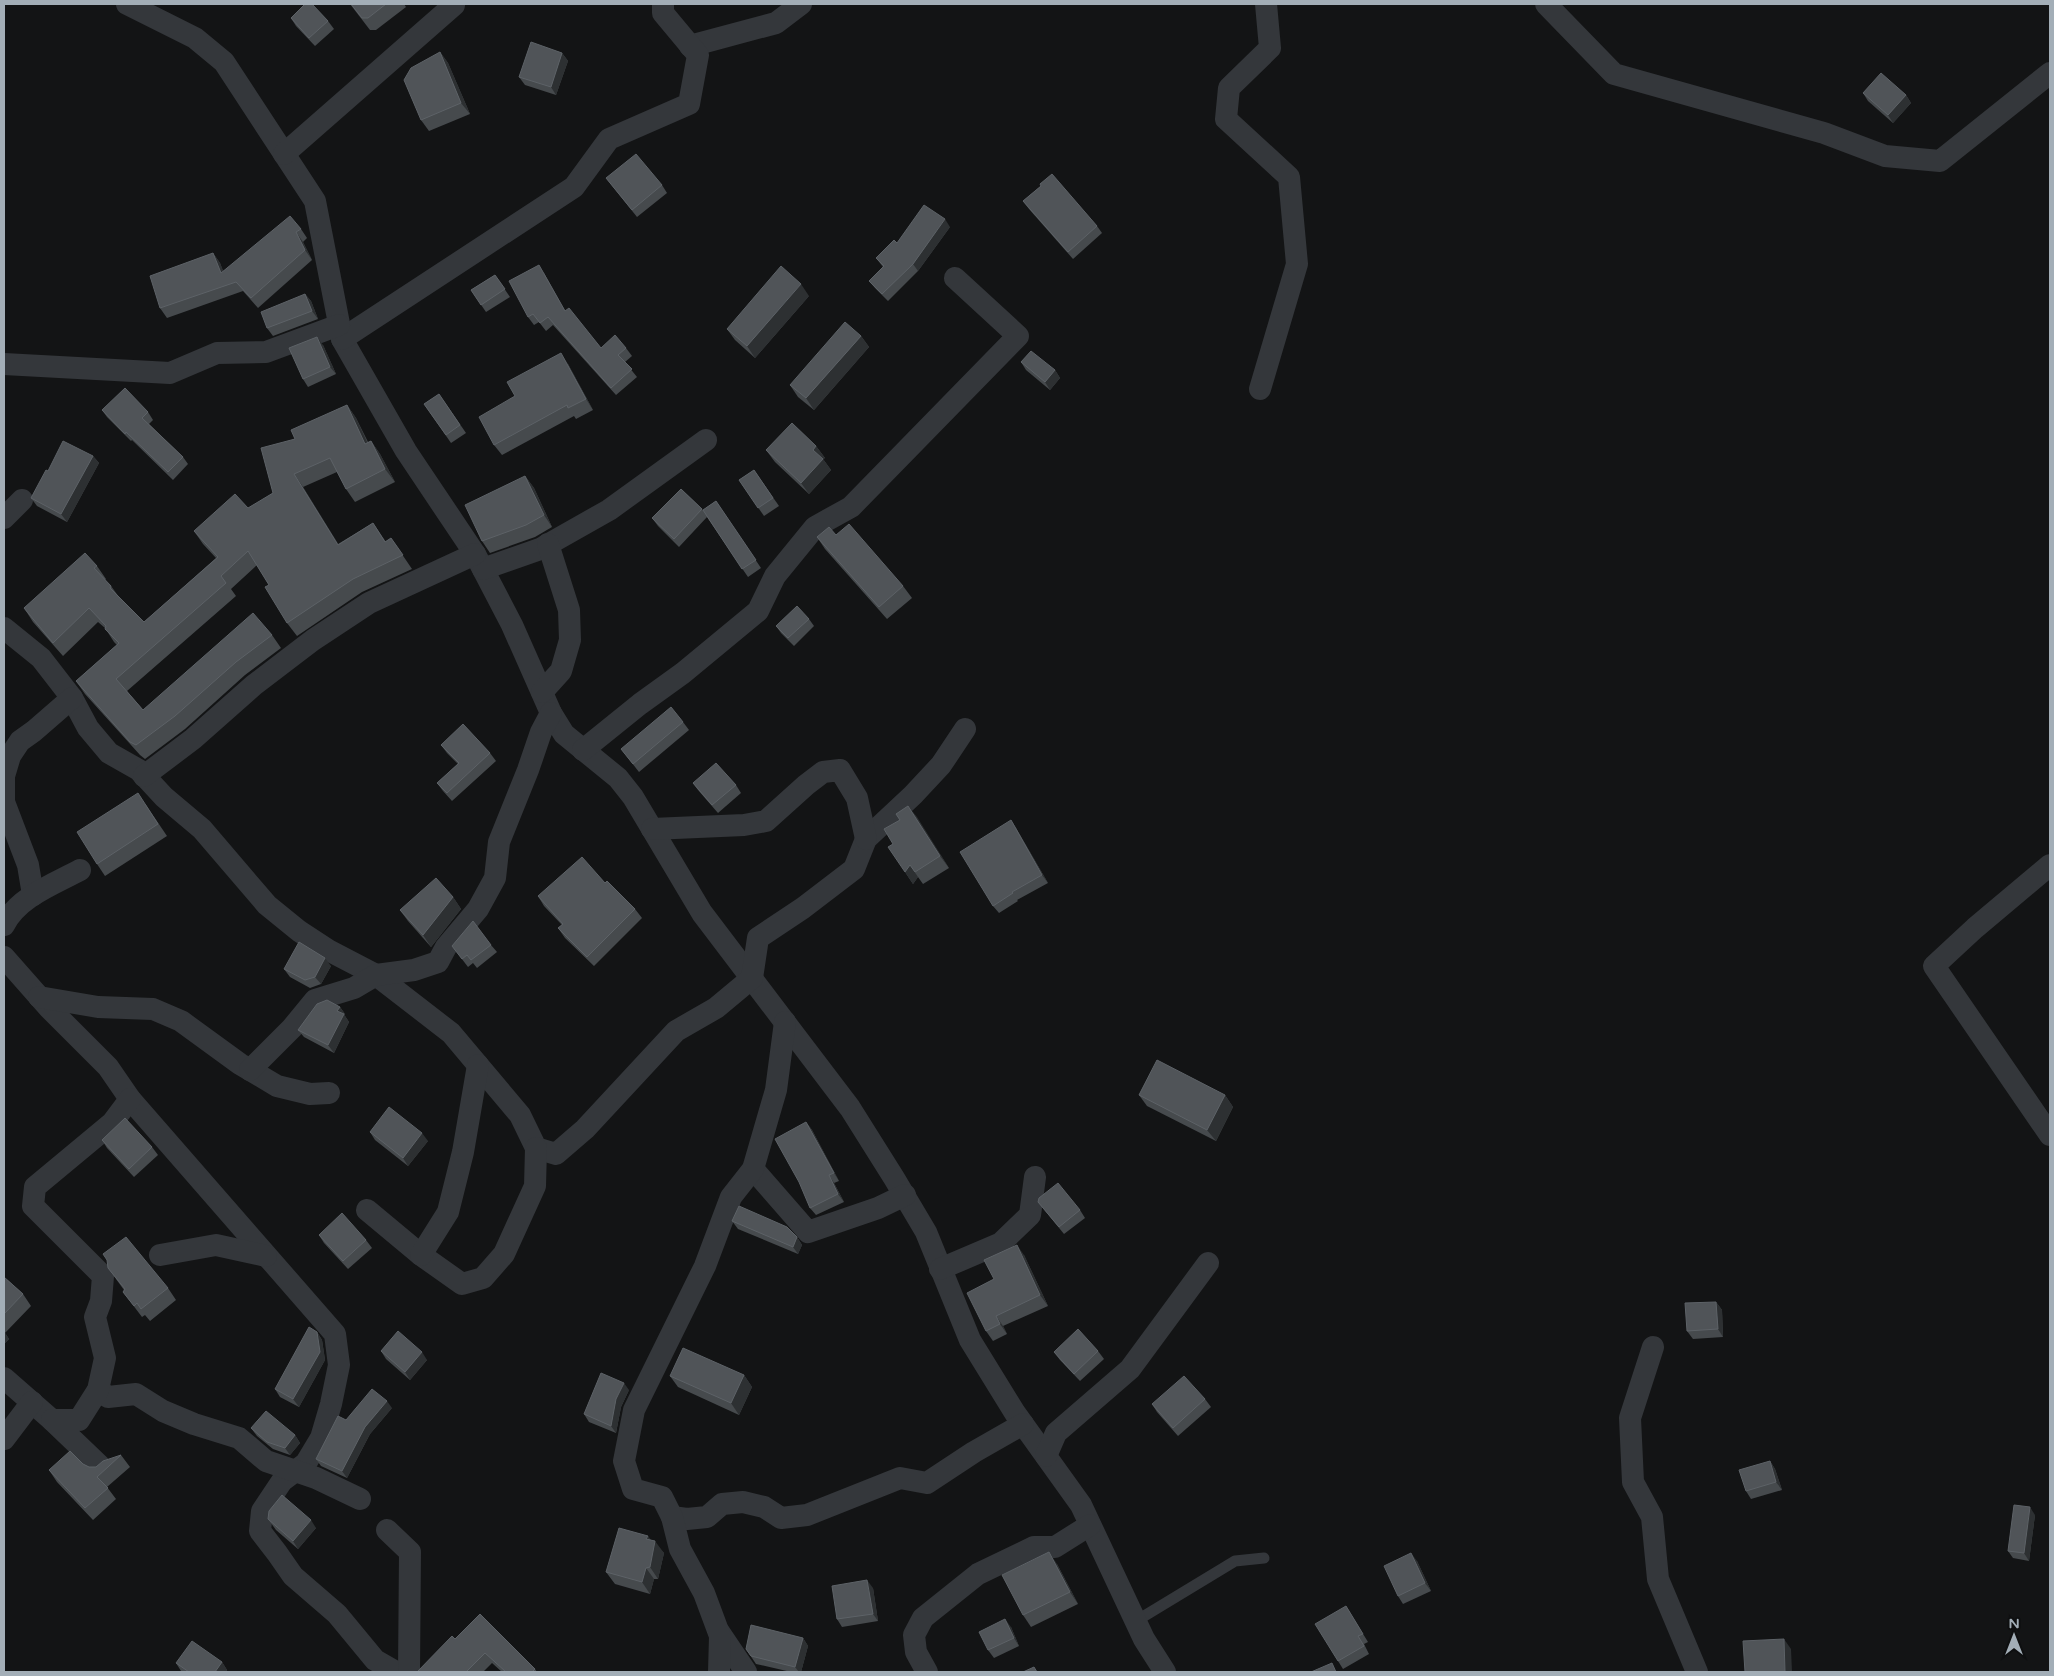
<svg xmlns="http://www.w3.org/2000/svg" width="2054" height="1676" font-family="'Varela Round',sans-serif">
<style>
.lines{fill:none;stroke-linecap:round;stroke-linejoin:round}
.lane{stroke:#34373b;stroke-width:11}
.street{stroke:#34373b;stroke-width:22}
.wall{fill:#464a4d}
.shaded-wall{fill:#2d3032}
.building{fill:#505458;stroke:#5d6267}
</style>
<rect width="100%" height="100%" fill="#131415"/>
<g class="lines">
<polyline class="lane" points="1136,1621 1235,1561 1264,1558"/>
<g class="street">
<polyline points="127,4 195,38 224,62 315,201 342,339 406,451 475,554 512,625 551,713 564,734 618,778 633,797 702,913 850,1108 894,1178 926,1232 970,1340 1015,1413 1081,1505 1144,1639 1165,1672"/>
<polyline points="1546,4 1614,74 1824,133 1885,156 1940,161 2050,73"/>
<polyline points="690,46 776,23 801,4"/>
<polyline points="284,154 454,5"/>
<polyline points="342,339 574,187 609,139 689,104 698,55 663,13 663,4"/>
<polyline points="4,364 170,373 217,353 266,352 339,325"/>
<polyline points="1260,389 1297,264 1289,177 1226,119 1229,88 1270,48 1266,4"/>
<polyline points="4,518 22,500"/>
<polyline points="483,569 540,549 609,510 706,440"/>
<polyline points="4,628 41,658 72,698 88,728 109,753 139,770 164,797 202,829 267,905 299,931 328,950 376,975 451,1033 520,1115 536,1148 556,1154 585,1129 676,1031 716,1008 752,978 758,938 803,908 854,869 866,839 913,795 941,765 965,729"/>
<polyline points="542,692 561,671 570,640 569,610 548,544"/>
<polyline points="583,750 640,704 683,673 758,611 775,576 815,527 851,507 1018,336 955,278"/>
<polyline points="144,776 193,739 254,685 313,640 369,603 475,554"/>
<polyline points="652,829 744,825 766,821 806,785 823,772 840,770 857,798 866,839"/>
<polyline points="2050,865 1975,928 1934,966 2050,1135"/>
<polyline points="33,895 28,865 4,802 4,776 10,756 20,741 34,731 72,698"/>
<path d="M4 925C18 897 54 884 80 870"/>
<polyline points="4,957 49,1008 108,1067 130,1099 335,1334 339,1365 331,1404 321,1438 306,1463 282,1481 262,1511 260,1531 277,1553 293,1576 337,1614 375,1660 396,1672"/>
<polyline points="39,997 98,1007 153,1009 181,1021 240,1064 277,1086 310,1094 329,1093"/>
<polyline points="250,1070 292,1028 315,1000 354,988 376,975 414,970 438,962 446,947 478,909 495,878 499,842 528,770 541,732 551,713"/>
<polyline points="753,1169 808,1232 878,1208 905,1195"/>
<polyline points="367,1210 421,1255 462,1284 483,1278 504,1254 535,1186 536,1148"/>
<polyline points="160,1255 216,1245 266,1256"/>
<polyline points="421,1255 448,1212 463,1152 478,1065"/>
<polyline points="940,1269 1001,1243 1030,1215 1035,1177"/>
<polyline points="1653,1347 1630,1418 1633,1482 1652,1517 1658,1579 1697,1672"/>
<polyline points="4,1378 52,1420 100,1466"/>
<polyline points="98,1390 108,1397 136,1394 163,1411 194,1424 239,1438 266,1461 316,1478 360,1499"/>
<polyline points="52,1420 79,1420 98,1390 105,1358 95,1317 101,1301 103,1276 33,1206 35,1187 112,1123 130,1099"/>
<polyline points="4,1439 32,1402"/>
<polyline points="1046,1456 1056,1433 1130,1369 1208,1263"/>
<polyline points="672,1517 687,1519 707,1517 722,1504 743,1502 764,1507 781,1518 807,1515 900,1478 927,1483 974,1452 1023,1424"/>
<polyline points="387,1530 410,1552 409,1672"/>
<polyline points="719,1632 746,1672"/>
<polyline points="719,1672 720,1636 704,1593 680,1549 672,1517 662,1497 633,1489 624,1461 634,1410 705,1266 731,1197 753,1169 776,1090 785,1022"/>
<polyline points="927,1672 916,1652 914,1635 923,1618 978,1574 1034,1547 1055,1547 1090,1525"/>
</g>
</g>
<g class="wall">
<polygon points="350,4 404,4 406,7 376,30 370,30"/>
<polygon points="291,18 328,21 334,29 315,46 296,26"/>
<polygon points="440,52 448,63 470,114 429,131 421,120"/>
<polygon points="562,53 568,61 556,95 525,85 519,77"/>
<polygon points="1863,93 1906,95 1911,103 1893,123 1868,101"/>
<polygon points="606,178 662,185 667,193 637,217"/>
<polygon points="1041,186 1097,226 1102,233 1073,259 1029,209 1023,201"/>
<polygon points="950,227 918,271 888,301 875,288 869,281 883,267 876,258 897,243"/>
<polygon points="301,229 307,238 303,242 312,260 258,308 243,291 167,318 160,308 213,253 220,263 223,271"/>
<polygon points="544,273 565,311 601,348 626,348 632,356 625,362 637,377 616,395 553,325 546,331 539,322 534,325 528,317"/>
<polygon points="495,275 510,297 486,312 471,290"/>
<polygon points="305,294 311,301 318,319 273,336 267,328"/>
<polygon points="809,296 755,358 735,340 727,329"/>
<polygon points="861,336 869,347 814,410 798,397 790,385"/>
<polygon points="323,345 336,374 308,387 303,379"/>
<polygon points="1021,362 1055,370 1060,378 1050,390 1026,370"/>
<polygon points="568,364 593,410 576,419 574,416 502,455 494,445 515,396"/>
<polygon points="439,394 466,433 451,443 424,404"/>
<polygon points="347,405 356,418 368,442 371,441 380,454 395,482 355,502 346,489 337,472 303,487 338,544 373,523 386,542 391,538 412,569 362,592 297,636 287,623 269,585 257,565 231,589 236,596 127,691 143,710 272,635 281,648 245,675 185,729 145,759 140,755 85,694 76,681 117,645 114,642 105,628 98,622 63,656 33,622 24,608 97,566 106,579 105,580 111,586 119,597 144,622 216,558 203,544 194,531 248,508 273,493 295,439"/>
<polygon points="102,410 148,412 153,420 149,424 183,457 188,464 173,480 132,440 131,441 107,417"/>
<polygon points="816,446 825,458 823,459 831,470 809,494 775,462 766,450"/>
<polygon points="93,456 99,463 67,522 37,506 31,498 48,471"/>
<polygon points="754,470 779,506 764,516 739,480"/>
<polygon points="525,476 534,488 552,527 535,537 490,553 482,541"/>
<polygon points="681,489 703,510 716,501 761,568 748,577 707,517 679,547 658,526 652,518"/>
<polygon points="836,535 903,586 912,598 887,619 825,549 817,537"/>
<polygon points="809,619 814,626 794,646 781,633 776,626"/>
<polygon points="683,722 689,730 639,772 621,749"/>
<polygon points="441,745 490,753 496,761 452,801 443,791 437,783 458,764 447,753"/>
<polygon points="693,783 736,785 741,793 718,813 698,790"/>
<polygon points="146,805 167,836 105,876 97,864"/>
<polygon points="908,806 949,868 923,884 918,877 913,884 905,872 893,844 900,820"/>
<polygon points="1011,820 1016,828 1048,883 1017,900 1018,901 999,913 993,906"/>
<polygon points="605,883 635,909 642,918 594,966 565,938 558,928 562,925 544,906 538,896"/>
<polygon points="453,897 461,909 431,947 408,921 400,910"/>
<polygon points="491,945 497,952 477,968 473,963 468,967 452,946"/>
<polygon points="331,966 321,984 310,988 290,977 284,969"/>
<polygon points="340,1007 345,1014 345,1016 349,1022 334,1053 304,1037 298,1030"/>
<polygon points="1139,1095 1225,1095 1233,1107 1216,1141 1147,1106"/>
<polygon points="806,1122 812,1130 839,1181 834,1183 844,1202 816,1215 810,1208"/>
<polygon points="370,1132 428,1141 408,1166 375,1140"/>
<polygon points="102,1140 152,1147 158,1155 134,1177 107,1148"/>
<polygon points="1038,1202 1080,1210 1085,1218 1064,1234"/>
<polygon points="732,1221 797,1237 802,1245 798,1254 738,1229"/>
<polygon points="319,1235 366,1240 372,1248 348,1269 324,1243"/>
<polygon points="1024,1255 1048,1306 1003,1326 1007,1334 993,1341 986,1331 994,1279"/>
<polygon points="108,1268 168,1288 176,1300 150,1321 145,1315 142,1317 123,1292 124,1290"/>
<polygon points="4,1277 23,1294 31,1306 5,1333 9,1339 4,1344"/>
<polygon points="1716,1302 1722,1310 1723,1337 1693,1339 1687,1331"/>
<polygon points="317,1332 322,1340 325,1360 299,1407 280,1397 275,1389"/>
<polygon points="381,1351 427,1360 410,1380 386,1359"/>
<polygon points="1098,1351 1104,1359 1080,1381 1060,1360 1054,1352"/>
<polygon points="744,1375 752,1387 739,1415 678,1387 670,1376"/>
<polygon points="629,1390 621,1407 616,1433 589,1422 584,1414"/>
<polygon points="1205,1399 1211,1407 1178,1436 1157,1412 1152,1404"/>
<polygon points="392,1408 370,1434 347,1478 321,1466 316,1459 346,1420"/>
<polygon points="251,1428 295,1435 300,1443 290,1455 273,1449 257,1436"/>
<polygon points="121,1455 130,1467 107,1487 116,1499 93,1520 57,1482 49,1470 83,1464 89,1467 96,1467"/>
<polygon points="1770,1461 1775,1469 1782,1490 1751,1499 1746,1491"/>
<polygon points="2035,1515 2029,1561 2013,1558 2008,1551"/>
<polygon points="268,1519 316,1528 298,1549 276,1530"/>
<polygon points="651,1540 664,1553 658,1579 654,1579 650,1594 615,1584 606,1572"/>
<polygon points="1417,1561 1431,1591 1403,1604 1398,1596"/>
<polygon points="1057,1564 1078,1604 1031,1627 1023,1615"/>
<polygon points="873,1588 878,1621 842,1627 837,1619"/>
<polygon points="1346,1606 1368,1642 1364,1644 1369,1654 1343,1669 1338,1661"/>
<polygon points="1011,1627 1019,1646 994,1658 988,1650"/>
<polygon points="803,1638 808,1646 801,1672 791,1672 756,1664 746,1649"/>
<polygon points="455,1639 535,1669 537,1672 502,1672 492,1663 483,1672 417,1672"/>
<polygon points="222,1662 227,1670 226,1672 183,1672 181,1671 176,1663"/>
</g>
<g class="shaded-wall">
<polygon points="440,52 448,63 470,114 461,103"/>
<polygon points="562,53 568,61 556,95 551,87"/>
<polygon points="1906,95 1911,103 1893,123 1888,115"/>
<polygon points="945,219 950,227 918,271 913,264"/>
<polygon points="296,232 303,242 312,260 305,250"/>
<polygon points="213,253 220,263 228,283 221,273"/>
<polygon points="539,265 544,273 570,319 565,311"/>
<polygon points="801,284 809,296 755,358 747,346"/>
<polygon points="305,294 311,301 318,319 312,311"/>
<polygon points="861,336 869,347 814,410 806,398"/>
<polygon points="317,337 323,345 336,374 330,367"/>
<polygon points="561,353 568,364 593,410 586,399"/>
<polygon points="1055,370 1060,378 1050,390 1045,382"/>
<polygon points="347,405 356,418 374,457 365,444"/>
<polygon points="371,441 380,454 395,482 385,469"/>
<polygon points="816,446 825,458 823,459 831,470 809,494 801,483 813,450"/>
<polygon points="93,456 99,463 67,522 61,514"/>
<polygon points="294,474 303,487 347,558 338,545"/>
<polygon points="525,476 534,488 552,527 544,515"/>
<polygon points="908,806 917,817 949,868 940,856"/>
<polygon points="1011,820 1016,828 1048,883 1042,875"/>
<polygon points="910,865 918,877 913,884 905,872"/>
<polygon points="453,897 461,909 431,947 423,935"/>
<polygon points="325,958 331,966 321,984 315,977"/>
<polygon points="340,1007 345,1014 345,1016 349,1022 334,1053 328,1045 337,1011"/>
<polygon points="1225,1095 1233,1107 1216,1141 1207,1130"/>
<polygon points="806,1122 812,1130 839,1181 834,1173"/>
<polygon points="422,1133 428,1141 408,1166 403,1158"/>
<polygon points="829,1175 834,1183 844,1202 838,1194"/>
<polygon points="797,1237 802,1245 798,1254 793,1247"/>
<polygon points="1017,1245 1024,1255 1048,1306 1040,1295"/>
<polygon points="1716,1302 1722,1310 1723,1337 1718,1329"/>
<polygon points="996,1316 1003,1326 1007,1334 1000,1324"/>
<polygon points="4,1331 9,1339 4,1344"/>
<polygon points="317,1332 322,1340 325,1360 299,1407 293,1399"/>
<polygon points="422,1352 427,1360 410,1380 405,1372"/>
<polygon points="744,1375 752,1387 739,1415 731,1403"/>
<polygon points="624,1383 629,1390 621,1407 616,1433 611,1426 616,1399"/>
<polygon points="387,1401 392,1408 370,1434 347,1478 342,1471 365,1427"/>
<polygon points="295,1435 300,1443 290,1455 285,1448"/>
<polygon points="1770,1461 1775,1469 1782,1490 1776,1482"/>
<polygon points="2030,1507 2035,1515 2029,1561 2024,1553"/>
<polygon points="311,1520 316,1528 298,1549 293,1541"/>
<polygon points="648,1536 655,1545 655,1541 664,1553 658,1579 650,1567 646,1539"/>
<polygon points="1049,1552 1057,1564 1078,1604 1070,1592"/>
<polygon points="1411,1553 1417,1561 1431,1591 1425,1583"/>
<polygon points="646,1568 654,1579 650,1594 642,1582"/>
<polygon points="867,1580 873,1588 878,1621 873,1614"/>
<polygon points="1005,1619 1011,1627 1019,1646 1014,1638"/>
<polygon points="803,1638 808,1646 801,1672 799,1672 795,1667"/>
<polygon points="1784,1639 1791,1649 1792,1672 1785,1672"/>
<polygon points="222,1662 227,1670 226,1672 215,1672"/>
</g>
<g class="building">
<polygon points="305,4 312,4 328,21 309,38 291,18"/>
<polygon points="351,4 386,4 368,18 362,18"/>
<polygon points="531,42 562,53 551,87 519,77"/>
<polygon points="440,52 461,103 421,120 404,80 411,68"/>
<polygon points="1881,73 1906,95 1888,115 1863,93"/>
<polygon points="636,154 662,185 632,210 606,178"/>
<polygon points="1052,174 1097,226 1068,252 1023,201 1041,186 1040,184"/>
<polygon points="924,205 945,219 913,264 882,294 869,281 884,266 876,258 894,240 897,243"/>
<polygon points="290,216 301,229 296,232 305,250 251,298 236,282 160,308 150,276 213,253 221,273"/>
<polygon points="539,265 565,311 569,308 601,348 615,335 626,348 618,355 632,369 611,388 548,317 540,323 533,314 528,317 509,281"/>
<polygon points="781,266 801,284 747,346 727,329"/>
<polygon points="495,275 505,289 481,305 471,290"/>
<polygon points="305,294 312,311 267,328 261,312"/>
<polygon points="845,322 861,336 806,398 790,385"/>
<polygon points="317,337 330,367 303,379 289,348"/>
<polygon points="1031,351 1055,370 1045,382 1021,362"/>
<polygon points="561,353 586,399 568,408 567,405 494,445 479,417 515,396 507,382"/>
<polygon points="125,388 148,412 142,418 183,457 168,472 126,432 125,434 102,410"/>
<polygon points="439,394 460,425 446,435 424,404"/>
<polygon points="347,405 365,444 371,441 385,469 346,489 330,458 294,474 338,545 373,523 385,542 391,538 403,555 353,579 287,623 265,587 269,585 248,551 221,576 226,583 116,679 143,710 253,613 272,635 236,662 175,716 136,745 130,742 76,681 119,643 105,629 106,626 89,608 53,643 24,608 85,553 97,566 94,568 111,586 110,588 144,622 218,557 194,531 235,494 248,508 273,493 261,448 295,439 291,430"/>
<polygon points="792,423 816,446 813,450 823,459 801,483 766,450"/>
<polygon points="63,441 93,456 61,514 31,498 46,470 48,471"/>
<polygon points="754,470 773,498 758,508 739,480"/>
<polygon points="525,476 544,515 526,525 482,541 465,505"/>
<polygon points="681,489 702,509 674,539 652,518"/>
<polygon points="716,501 756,560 742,569 703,510"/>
<polygon points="849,524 903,586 879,607 817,537 829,527 836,535"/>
<polygon points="797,606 809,619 788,638 776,626"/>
<polygon points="671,707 683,722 633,764 621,749"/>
<polygon points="463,724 490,753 447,793 437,783 459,763 441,745"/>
<polygon points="716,763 736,785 712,805 693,783"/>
<polygon points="138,793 158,824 97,864 77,832"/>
<polygon points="908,806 940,856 915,872 910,865 905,872 888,847 893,844 884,829 900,820 896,814"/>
<polygon points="1011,820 1042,875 1012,892 1013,893 993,906 960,852"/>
<polygon points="582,857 605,883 607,881 635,909 587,957 558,928 563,924 538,896"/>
<polygon points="436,878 453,897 423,935 400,910"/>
<polygon points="473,921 491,945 471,960 467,955 462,959 452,946"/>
<polygon points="299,942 325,958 315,977 305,980 284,969"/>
<polygon points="327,1000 340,1007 337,1011 344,1014 328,1045 298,1030 317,1004"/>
<polygon points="1157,1060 1225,1095 1207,1130 1139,1095"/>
<polygon points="389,1107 422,1133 403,1158 370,1132"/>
<polygon points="125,1118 152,1147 129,1169 102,1140"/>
<polygon points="806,1122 834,1173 829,1175 838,1194 810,1208 799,1182 775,1139"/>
<polygon points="1058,1183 1080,1210 1059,1227 1038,1202 1039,1198"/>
<polygon points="739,1206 787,1227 797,1237 793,1247 732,1221"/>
<polygon points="342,1213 366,1240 343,1261 319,1235"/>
<polygon points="126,1237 168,1288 141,1309 137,1303 134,1306 123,1292 125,1289 108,1268 107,1260 103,1254"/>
<polygon points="1017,1245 1040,1295 996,1316 1000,1324 986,1331 967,1293 994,1279 984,1260"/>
<polygon points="4,1277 23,1294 4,1314"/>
<polygon points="1716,1302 1718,1329 1687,1331 1685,1303"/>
<polygon points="309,1327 317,1332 320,1352 293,1399 275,1389"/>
<polygon points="1078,1329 1098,1351 1074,1374 1054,1352"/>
<polygon points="398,1331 422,1352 405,1372 381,1351"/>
<polygon points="683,1348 744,1375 731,1403 670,1376"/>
<polygon points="601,1373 624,1383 616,1399 611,1426 584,1414"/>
<polygon points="1184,1376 1205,1399 1173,1428 1152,1404"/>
<polygon points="372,1389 387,1401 365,1427 342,1471 316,1459 338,1416 346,1420"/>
<polygon points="266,1411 295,1435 285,1448 267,1442 251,1428"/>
<polygon points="70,1451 83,1464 89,1467 96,1467 103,1461 121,1455 97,1477 108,1488 85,1508 49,1470"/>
<polygon points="1770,1461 1776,1482 1746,1491 1739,1470"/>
<polygon points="282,1495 311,1520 293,1541 268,1519 269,1511"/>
<polygon points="2014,1505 2030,1507 2024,1553 2008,1551"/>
<polygon points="619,1528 648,1536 646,1539 655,1541 650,1567 646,1568 642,1582 606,1572"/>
<polygon points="1049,1552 1070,1592 1023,1615 1002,1575"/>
<polygon points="1411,1553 1425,1583 1398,1596 1384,1566"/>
<polygon points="867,1580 873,1614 837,1619 832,1586"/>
<polygon points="1346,1606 1363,1634 1358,1636 1364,1646 1338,1661 1315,1624"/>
<polygon points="480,1614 535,1669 532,1672 506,1672 485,1653 466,1672 417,1672 452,1636 455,1639"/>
<polygon points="1005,1619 1014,1638 988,1650 979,1632"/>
<polygon points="751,1625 803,1638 795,1667 751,1656 746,1649"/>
<polygon points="1784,1639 1785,1672 1745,1672 1743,1641"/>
<polygon points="192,1641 222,1662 215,1672 189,1672 176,1663"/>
<polygon points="1332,1663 1336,1672 1311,1672"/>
<polygon points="1034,1667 1037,1672 1023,1672"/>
</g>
<rect width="2054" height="1676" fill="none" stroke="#a3aeb7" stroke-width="10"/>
<g transform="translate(2014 1636)" stroke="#0e0f10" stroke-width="4" paint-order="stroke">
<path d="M0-4L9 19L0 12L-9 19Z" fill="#a3aeb7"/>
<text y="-8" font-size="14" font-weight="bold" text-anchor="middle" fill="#a3aeb7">N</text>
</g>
</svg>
